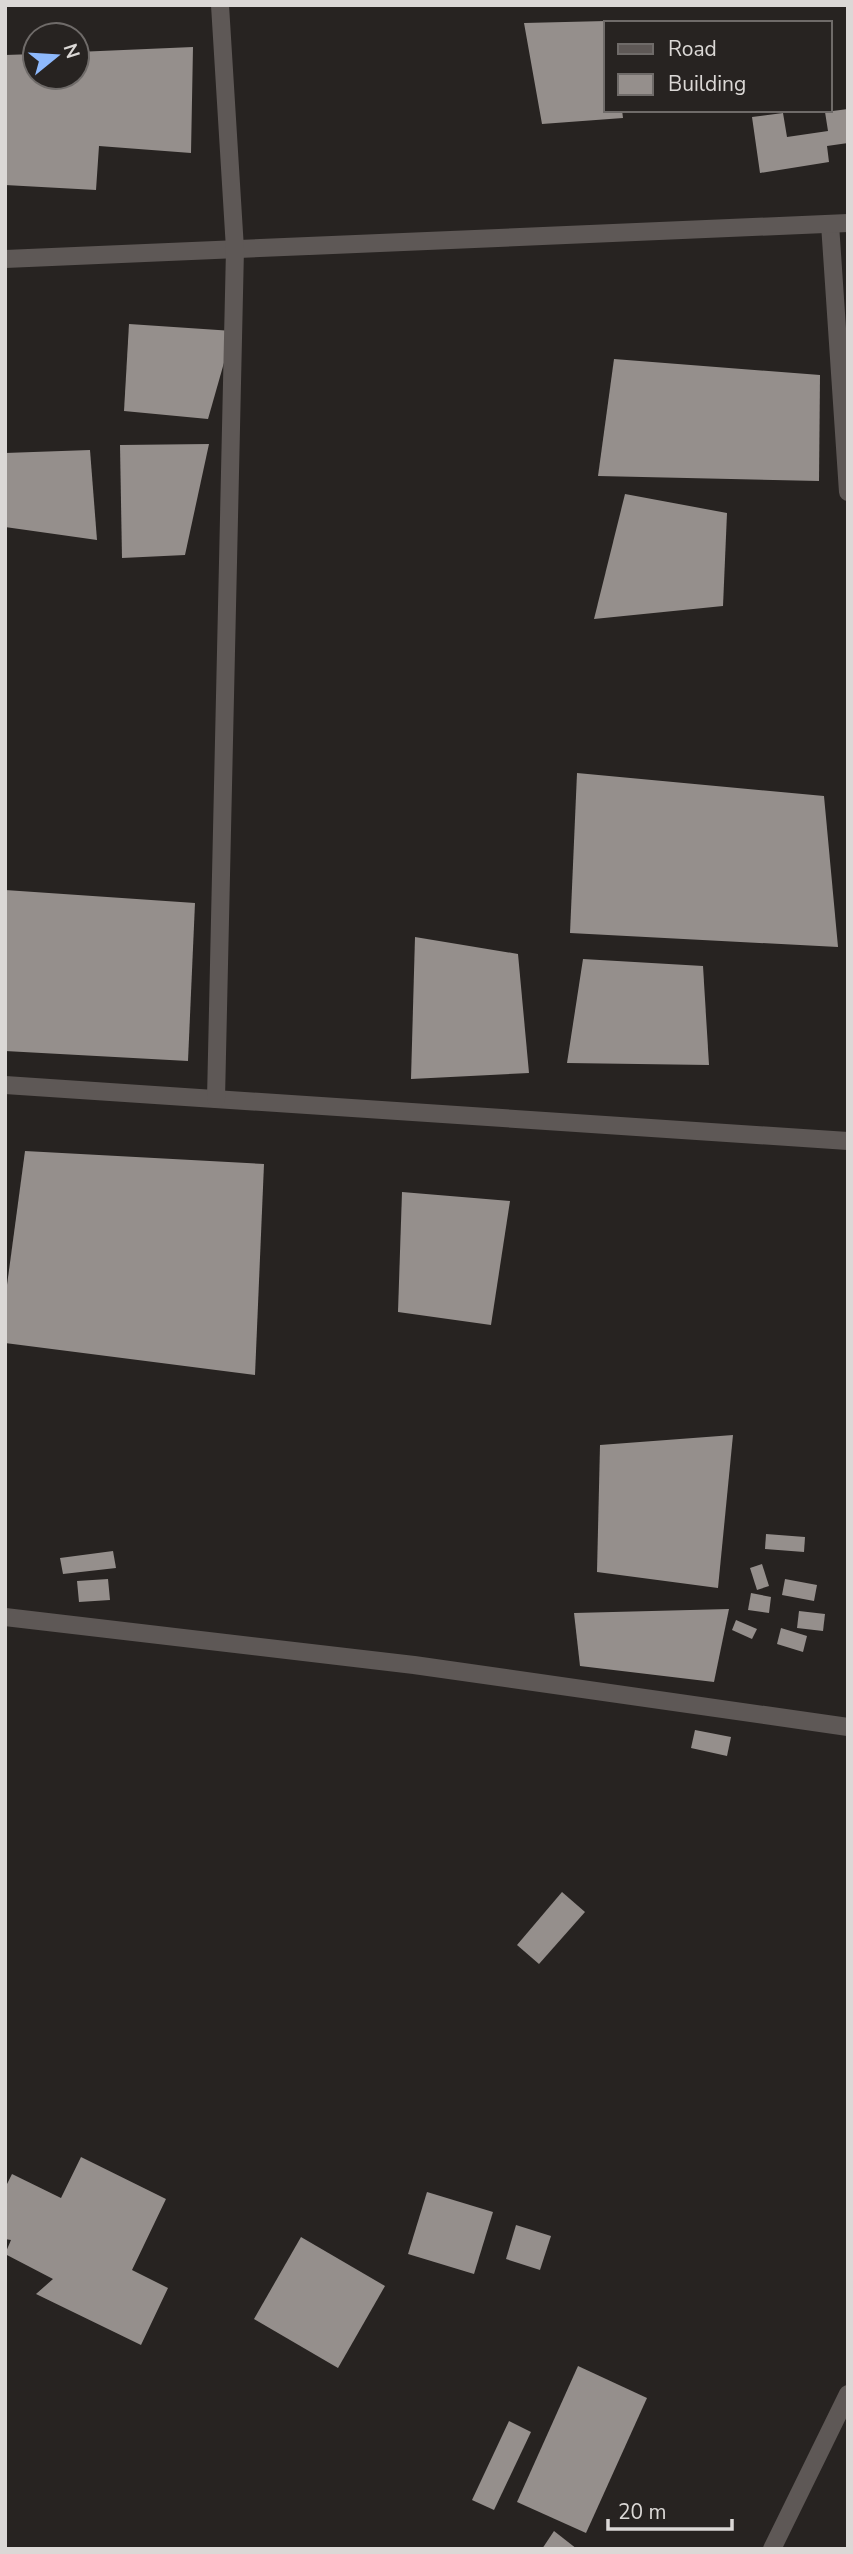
<svg xmlns="http://www.w3.org/2000/svg" width="853" height="2554" font-family="'Nunito Sans',sans-serif">
<style>
.building{fill:#958f8c}
.lines{fill:none;stroke-linecap:round;stroke-linejoin:round}
.minor{stroke:#5e5856;stroke-width:18}
.secondary{stroke:#5e5856;stroke-width:18}
</style>
<rect width="100%" height="100%" fill="#272321"/>
<g class="building">
<polygon points="606,21 606,110 622,110 623,118 542,124 524,23"/>
<polygon points="193,47 191,153 99,146 96,190 5,185 5,55 35,54 35,77 77,77 77,52"/>
<polygon points="848,109 848,143 827,146 829,162 760,173 752,117 783,113 787,137 828,131 825,112"/>
<polygon points="129,324 233,331 208,419 124,411"/>
<polygon points="614,359 820,375 819,481 598,476"/>
<polygon points="209,444 185,555 122,558 120,445"/>
<polygon points="90,450 97,540 5,527 5,453"/>
<polygon points="625,494 727,513 723,606 594,619"/>
<polygon points="577,773 824,796 838,947 570,933"/>
<polygon points="5,890 195,903 188,1061 5,1051"/>
<polygon points="415,937 518,954 529,1073 411,1079"/>
<polygon points="583,959 703,966 709,1065 567,1063"/>
<polygon points="25,1151 264,1164 255,1375 5,1343 5,1300"/>
<polygon points="402,1192 510,1201 491,1325 398,1312"/>
<polygon points="733,1435 718,1588 597,1572 600,1445"/>
<polygon points="766,1534 805,1537 804,1552 765,1549"/>
<polygon points="113,1551 116,1568 63,1574 60,1558"/>
<polygon points="762,1564 769,1586 757,1590 750,1568"/>
<polygon points="108,1579 110,1600 79,1602 77,1581"/>
<polygon points="785,1579 817,1585 814,1601 782,1595"/>
<polygon points="751,1593 771,1597 769,1613 748,1610"/>
<polygon points="729,1609 714,1682 580,1666 574,1613"/>
<polygon points="799,1611 825,1614 823,1631 797,1628"/>
<polygon points="736,1620 757,1629 752,1639 732,1630"/>
<polygon points="781,1628 807,1636 803,1652 777,1644"/>
<polygon points="695,1730 731,1737 727,1756 691,1748"/>
<polygon points="562,1892 585,1912 539,1964 517,1945"/>
<polygon points="81,2157 166,2199 132,2270 168,2288 141,2345 36,2294 53,2279 5,2254 11,2240 5,2239 5,2188 12,2174 61,2198"/>
<polygon points="427,2192 493,2212 474,2274 408,2254"/>
<polygon points="516,2225 551,2236 540,2270 506,2259"/>
<polygon points="301,2237 385,2286 338,2368 254,2319"/>
<polygon points="578,2366 647,2398 586,2533 517,2502"/>
<polygon points="509,2421 531,2432 494,2510 472,2500"/>
<polygon points="554,2531 577,2549 542,2549"/>
</g>
<g class="lines">
<g class="minor">
<polyline points="830,224 848,492"/>
<polyline points="5,259 848,223"/>
<polyline points="5,1085 848,1141"/>
<polyline points="216,1099 235,249 220,5"/>
<polyline points="5,1617 414,1665 848,1727"/>
</g>
<polyline class="secondary" points="772,2549 848,2394"/>
</g>
<rect width="853" height="2554" fill="none" stroke="#dbd8d6" stroke-width="14"/>
<rect x="604" y="21" width="228" height="91" fill="#272321" stroke="#6f6b69" stroke-width="2"/>
<rect x="618" y="44" width="35" height="10" fill="#5e5856" stroke="#6f6b69" stroke-width="2"/>
<text x="668" y="56" font-size="21" fill="#dbd8d6">Road</text>
<rect x="618" y="74" width="35" height="21" fill="#958f8c" stroke="#6f6b69" stroke-width="2"/>
<text x="668" y="91" font-size="21" fill="#dbd8d6">Building</text>
<g transform="translate(56 56) rotate(72)"><circle r="33" fill="#272321" stroke="#6f6b69" stroke-width="2"/>
<path d="M0-5L12 26L0 18L-12 26Z" fill="#8eb9fc"/>
<text y="-10" font-size="19" font-weight="bold" text-anchor="middle" fill="#dbd8d6">N</text>
</g>
<path d="M608 2519v10h124v-10" fill="none" stroke="#dbd8d6" stroke-width="3.5"/>
<text x="618" y="2519" font-size="21" fill="#dbd8d6" stroke="#272321" stroke-width="5" paint-order="stroke">20 m</text>
</svg>
